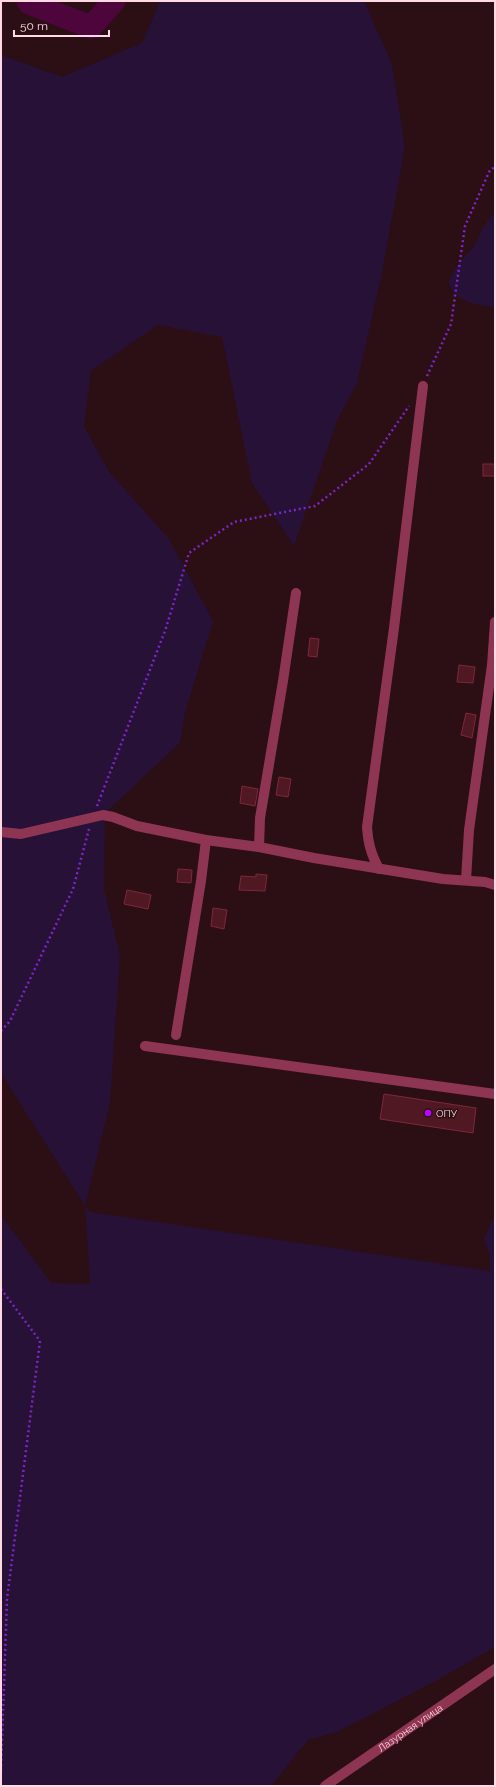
<svg xmlns="http://www.w3.org/2000/svg" width="496" height="1787" font-family="Raleway,sans-serif">
<style>
.green{fill:#271136}
.lines{fill:none;stroke-linecap:round;stroke-linejoin:round}
.river{stroke:#4e053c;stroke-width:23}
.building{fill:#4f1822;stroke:#7d2838}
.path{stroke:#7f24c8;stroke-width:2.5;stroke-dasharray:2 3;stroke-linecap:butt}
.minor{stroke:#8f3554;stroke-width:10}
.poi-dot{fill:#b805ff;stroke:#2c0e15;stroke-width:1.5}
.labels{text-anchor:middle;dominant-baseline:central;stroke-width:3;stroke-linejoin:round;paint-order:stroke}
.poi-label{font-size:10px;fill:#ffd9e3;stroke:#2c0e15;text-anchor:start}
.street-label{font-size:10px;fill:#ffd9e3;stroke:#2c0e15}
</style>
<rect width="100%" height="100%" fill="#2c0e15"/>
<g class="green">
<polygon points="160,1 364,1 392,64 405,147 381,278 357,383 337,421 294,546 252,483 222,337 158,325 91,371 84,426 108,470 169,539 213,621 185,713 180,743 105,813 104,889 120,955 110,1103 85,1206 90,1212 490,1271 490,1257 484,1238 495,1215 495,1647 432,1683 337,1732 308,1740 271,1786 1,1786 1,1215 51,1283 90,1284 85,1206 1,1073 1,55 62,77 142,43"/>
<path d="M495 211V308C475 303 457 304 448 282L457 266 474 246 483 227Z"/>
</g>
<g class="lines">
<polyline class="river" points="28,1 29,3 91,27 114,1"/>
</g>
<g class="building">
<rect x="483" y="464" width="12" height="12"/>
<polygon points="310,638 319,639 317,657 308,656"/>
<polygon points="459,665 475,667 473,683 457,682"/>
<polygon points="466,713 476,715 472,738 461,735"/>
<polygon points="279,777 291,779 288,797 276,795"/>
<polygon points="242,786 258,789 255,806 240,803"/>
<polygon points="178,869 192,870 191,883 177,882"/>
<polygon points="256,874 267,875 265,891 239,890 241,876 256,877"/>
<polygon points="127,890 151,895 148,909 124,904"/>
<polygon points="213,908 227,910 224,929 211,926"/>
<polygon points="384,1094 476,1108 473,1133 380,1119"/>
</g>
<g class="lines">
<g class="path">
<polyline points="427,376 451,324 465,226 490,170 495,167"/>
<polyline points="97,806 165,631 189,553 234,522 315,506 369,464 409,406"/>
<polyline points="1,1031 10,1021 73,889 89,829"/>
<polyline points="1,1289 40,1341 7,1599 1,1772"/>
</g>
<g class="minor">
<polyline points="1,832 21,834 103,815 113,817 137,826 206,840 259,847 314,858 443,879 485,882 495,885"/>
<polyline points="259,847 260,818 283,681 296,593"/>
<path d="M379 869C371 854 368 843 367 827L394 628 423 386"/>
<polyline points="466,880 469,830 492,665 495,622"/>
<polyline points="176,1035 201,881 206,840"/>
<polyline points="145,1046 495,1094"/>
<path id="s1" d="M325 1786 495 1669"/>
</g>
</g>
<circle class="poi-dot" cx="428" cy="1113" r="4"/>
<g class="labels">
<g class="poi-label">
<text x="436" y="1113">ОПУ</text>
</g>
<g class="street-label">
<text stroke="none"><textPath href="#s1" startOffset="103">Лазурная улица</textPath></text>
</g>
</g>
<rect width="496" height="1787" fill="none" stroke="#ffd9e3" stroke-width="4"/>
<path d="M14 30v6h95v-6" fill="none" stroke="#ffd9e3" stroke-width="2"/>
<text x="20" y="30" font-size="12" fill="#ffd9e3" stroke="#2c0e15" stroke-width="3" paint-order="stroke">50 m</text>
</svg>
